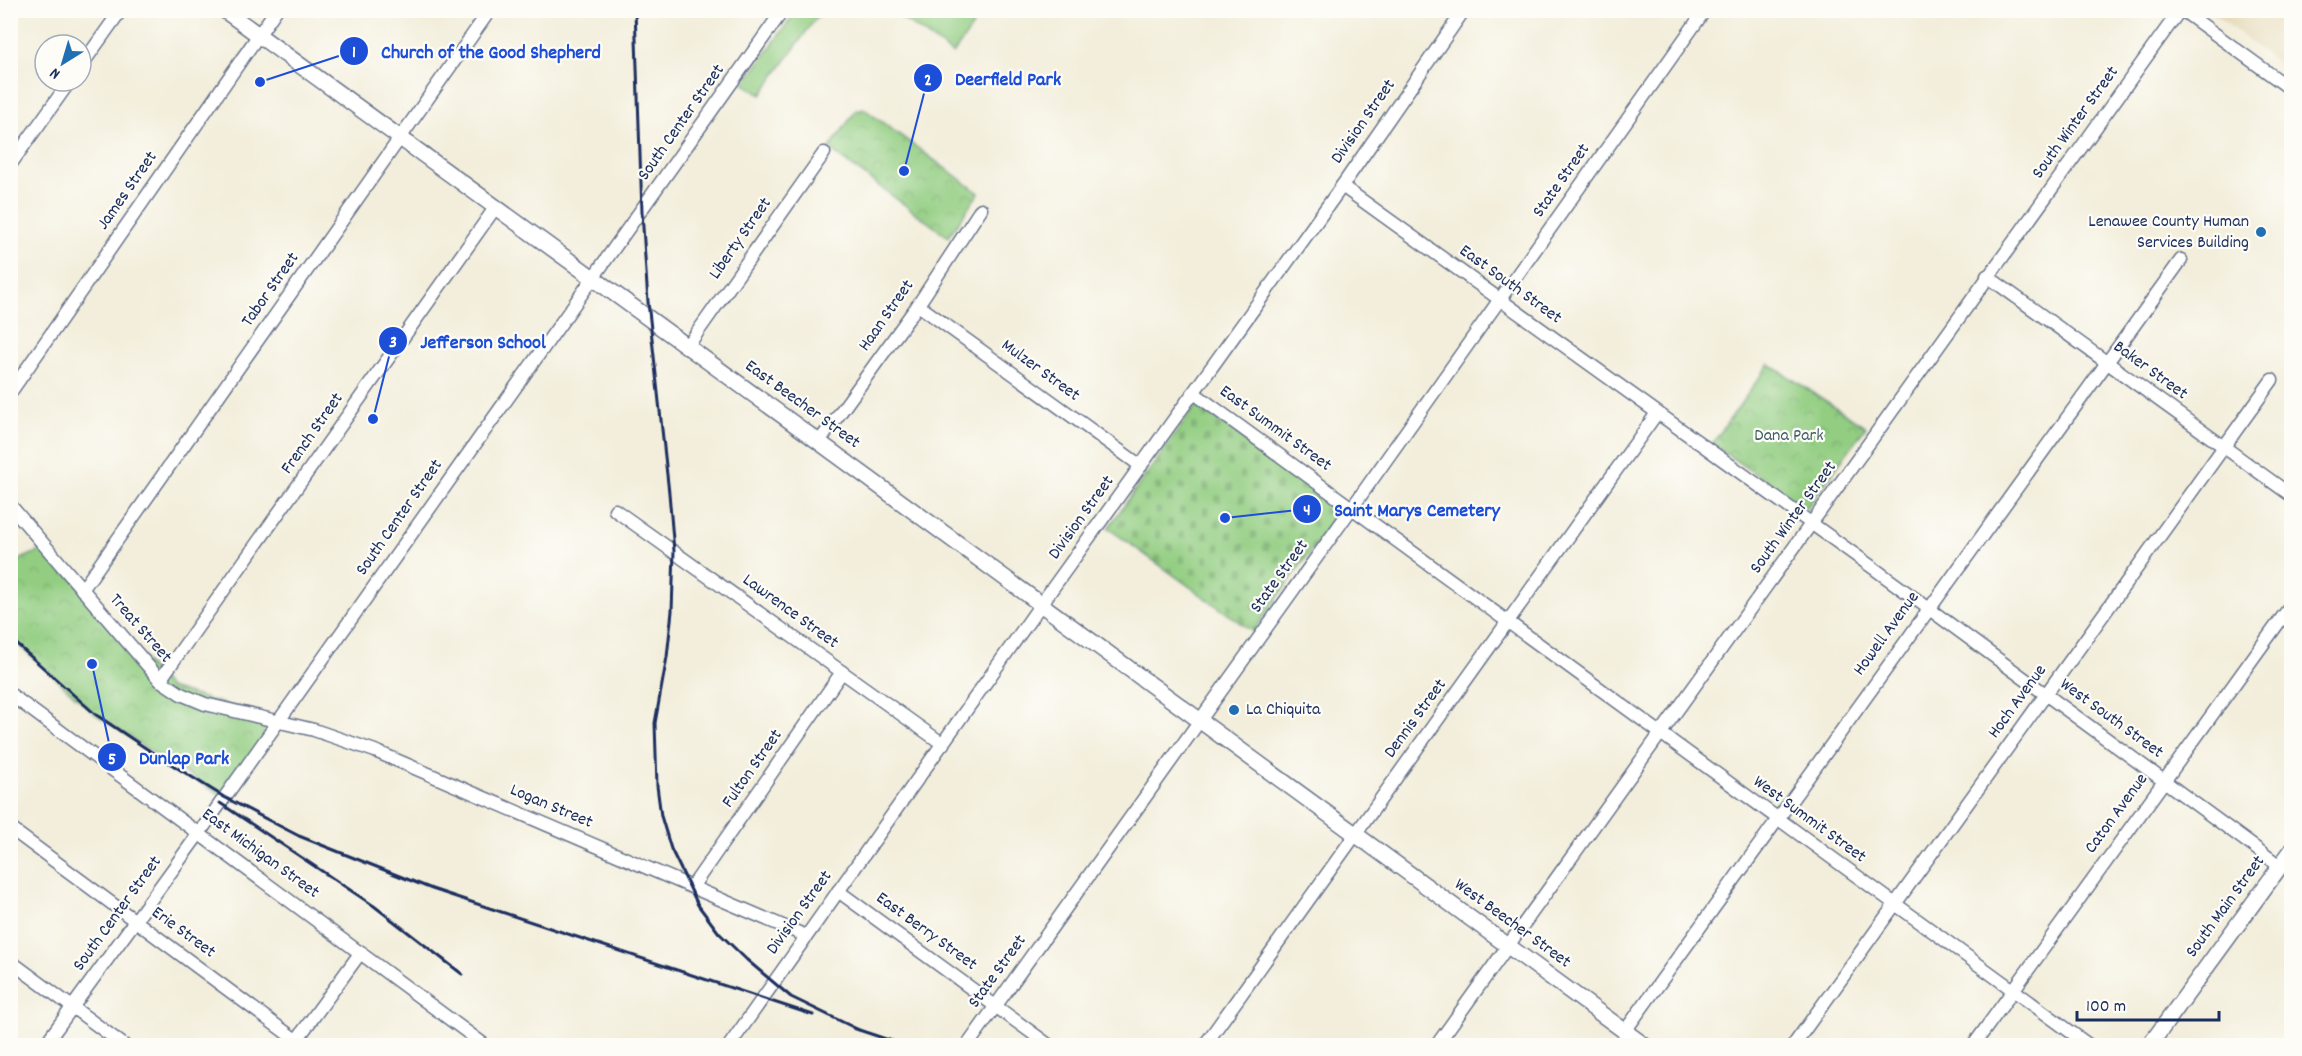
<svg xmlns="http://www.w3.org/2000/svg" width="2302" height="1056" font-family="Dekko,sans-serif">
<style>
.built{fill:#e6daba}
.grass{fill:#92cd81;stroke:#567e70;stroke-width:1.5}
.cemetery{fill:url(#cemetery-stones);stroke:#567e70;stroke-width:1.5}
.park{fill:url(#park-crowns);stroke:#567e70;stroke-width:1.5}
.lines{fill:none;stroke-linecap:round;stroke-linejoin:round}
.minor-casing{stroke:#67728a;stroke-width:15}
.major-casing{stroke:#67728a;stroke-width:18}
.minor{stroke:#fff;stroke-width:12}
.major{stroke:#fff;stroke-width:15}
.rail{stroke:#1b2f5e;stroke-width:3}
.poi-dot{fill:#1f6fb2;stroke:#fdfcf7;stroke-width:2}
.labels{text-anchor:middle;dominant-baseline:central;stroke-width:4.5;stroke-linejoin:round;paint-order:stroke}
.street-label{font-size:18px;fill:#1b2f5e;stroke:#fdfcf7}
.poi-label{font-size:18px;fill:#1b2f5e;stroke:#fdfcf7;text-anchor:end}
.park-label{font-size:18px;fill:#3f5e68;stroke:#fdfcf7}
.leader{fill:none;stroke:#1d4ed8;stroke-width:2}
.callout-dot{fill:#1d4ed8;stroke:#fdfcf7;stroke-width:2}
.mark-label{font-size:18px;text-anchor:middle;font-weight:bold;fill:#fff}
.callout-label{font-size:20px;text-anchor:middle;font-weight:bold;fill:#1d4ed8;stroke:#fdfcf7;stroke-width:4.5;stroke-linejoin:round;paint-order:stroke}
</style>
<defs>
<pattern id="cemetery-stones" width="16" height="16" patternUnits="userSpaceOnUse" patternTransform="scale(1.5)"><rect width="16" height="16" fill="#92cd81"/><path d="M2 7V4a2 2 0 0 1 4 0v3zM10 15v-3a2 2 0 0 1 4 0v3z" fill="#7db072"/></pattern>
<pattern id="park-crowns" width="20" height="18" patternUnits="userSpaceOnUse" patternTransform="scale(1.5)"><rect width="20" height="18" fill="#92cd81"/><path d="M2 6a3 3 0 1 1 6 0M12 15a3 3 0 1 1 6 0" fill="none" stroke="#7db072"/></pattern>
</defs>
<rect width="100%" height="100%" fill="#fdfcf7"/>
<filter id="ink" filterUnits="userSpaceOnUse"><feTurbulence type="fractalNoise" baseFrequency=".0167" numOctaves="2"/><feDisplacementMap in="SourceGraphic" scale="12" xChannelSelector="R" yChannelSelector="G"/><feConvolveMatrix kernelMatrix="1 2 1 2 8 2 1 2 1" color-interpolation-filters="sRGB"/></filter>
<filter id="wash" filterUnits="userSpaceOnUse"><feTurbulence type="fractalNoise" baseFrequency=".008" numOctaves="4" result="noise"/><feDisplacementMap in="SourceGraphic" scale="24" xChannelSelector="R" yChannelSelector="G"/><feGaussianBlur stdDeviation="1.35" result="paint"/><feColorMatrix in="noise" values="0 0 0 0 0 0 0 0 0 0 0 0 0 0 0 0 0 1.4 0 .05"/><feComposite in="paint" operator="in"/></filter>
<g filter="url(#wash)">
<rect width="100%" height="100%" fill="#f3eedb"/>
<polygon class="built" points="2210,11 2291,11 2291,73"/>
<g class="grass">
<polygon points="796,11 821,11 761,95 744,84"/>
<path d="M907 11C930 10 960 4 973 26L953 54 902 18Z"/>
</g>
<polygon class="cemetery" points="1196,405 1341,509 1253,632 1108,528"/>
<g class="park">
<polygon points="863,108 979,193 948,237 829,149 857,109 861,111"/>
<polygon points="1769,364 1866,427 1806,509 1712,444"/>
<polygon points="46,548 169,688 278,720 224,797 150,751 95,714 11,638 10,564"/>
</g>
</g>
<g filter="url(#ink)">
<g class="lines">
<g class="minor-casing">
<g id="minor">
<polyline points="2182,10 2292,90"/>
<polyline points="81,66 121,10"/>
<polyline points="10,165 70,81"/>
<polyline points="1342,186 1872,567 2280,866"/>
<polyline points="1987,276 2292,496"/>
<polyline points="918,305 1141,466"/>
<polyline points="687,347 824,153"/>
<polyline points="10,393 276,10"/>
<polyline points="1194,393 2090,1046"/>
<polyline points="819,442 918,305 981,209"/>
<polyline points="10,505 160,680 181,694 205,704 314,730 375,751 806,936"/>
<polyline points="615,510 943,744"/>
<polyline points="82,590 490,10"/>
<polyline points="160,680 495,208"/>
<polyline points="10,694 486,1046"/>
<polyline points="10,828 304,1046"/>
<polyline points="692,887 842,672"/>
<polyline points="838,891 1050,1046"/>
<polyline points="10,961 125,1046"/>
<polyline points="1625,1031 2181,260"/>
<polyline points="293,1045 361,952"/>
<polyline points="44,1046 200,832 783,10"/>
<polyline points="729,1046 1034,614 1342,186 1464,10"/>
<polyline points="967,1046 1359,498 1705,10"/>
<polyline points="1204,1046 1657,413"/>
<polyline points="1436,1046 2180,10"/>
<polyline points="1793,1046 2272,380"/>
<polyline points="1973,1046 2292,604"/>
</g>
</g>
<g class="major-casing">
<g id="major">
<polyline points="224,10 819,442 1645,1046"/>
<polyline points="2149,1046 2292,850"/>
</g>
</g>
<use href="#minor" class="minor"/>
<use href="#major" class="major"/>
<g class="rail">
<polyline points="635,10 642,212 648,302 669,493 674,551 672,611 667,657 655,723 657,786 661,816 671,849 689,886 698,905 719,933 747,960 791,997 859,1030"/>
<polyline points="10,638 95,714 150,751 224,797 299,836 432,889 813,1015"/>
<polyline points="220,803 374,906 462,974"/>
<polyline points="853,1028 907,1046"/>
</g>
</g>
</g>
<g class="poi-dot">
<circle cx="2261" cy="232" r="6"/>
<circle cx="1234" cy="710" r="6"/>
</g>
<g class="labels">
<g class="street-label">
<text transform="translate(1364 122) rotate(-55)">Division Street</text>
<text transform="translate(682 123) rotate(-55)">South Center Street</text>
<text transform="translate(2076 123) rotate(-54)">South Winter Street</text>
<text transform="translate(1562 181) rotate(-55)">State Street</text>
<text transform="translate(128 191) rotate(-55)">James Street</text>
<text transform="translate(741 239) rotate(-55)">Liberty Street</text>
<text transform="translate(1510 285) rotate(36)">East South Street</text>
<text transform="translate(271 290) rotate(-55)">Tabor Street</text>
<text transform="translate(887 316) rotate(-55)">Haan Street</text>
<text transform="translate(1040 371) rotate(36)">Mulzer Street</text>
<text transform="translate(2150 371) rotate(36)">Baker Street</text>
<text transform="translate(802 405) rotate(36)">East Beecher Street</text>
<text transform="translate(1275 429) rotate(36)">East Summit Street</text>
<text transform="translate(313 434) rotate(-55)">French Street</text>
<text transform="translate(400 518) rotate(-55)">South Center Street</text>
<text transform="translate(1082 518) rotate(-54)">Division Street</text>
<text transform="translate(1794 518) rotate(-54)">South Winter Street</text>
<text transform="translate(1280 577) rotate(-54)">State Street</text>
<text transform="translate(790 612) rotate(36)">Lawrence Street</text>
<text transform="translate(140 629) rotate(49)">Treat Street</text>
<text transform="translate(1887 634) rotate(-54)">Howell Avenue</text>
<text transform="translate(2018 702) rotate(-54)">Hoch Avenue</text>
<text transform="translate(1416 719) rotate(-54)">Dennis Street</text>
<text transform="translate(2111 719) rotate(36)">West South Street</text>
<text transform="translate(753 769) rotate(-55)">Fulton Street</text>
<text transform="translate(551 807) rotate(23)">Logan Street</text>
<text transform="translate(2117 814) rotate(-54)">Caton Avenue</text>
<text transform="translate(1809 820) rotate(36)">West Summit Street</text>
<text transform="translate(260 854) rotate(36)">East Michigan Street</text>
<text transform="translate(2226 907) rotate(-54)">South Main Street</text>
<text transform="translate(800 913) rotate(-54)">Division Street</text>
<text transform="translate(118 914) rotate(-54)">South Center Street</text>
<text transform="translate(1512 924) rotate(36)">West Beecher Street</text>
<text transform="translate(926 932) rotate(36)">East Berry Street</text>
<text transform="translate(183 933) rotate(36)">Erie Street</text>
<text transform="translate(998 972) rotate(-54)">State Street</text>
</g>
<g class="poi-label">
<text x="2249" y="222">Lenawee County Human<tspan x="2249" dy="21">Services Building</tspan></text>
<text x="1246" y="710" text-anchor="start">La Chiquita</text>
</g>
<g class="park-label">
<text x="1789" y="436">Dana Park</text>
</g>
</g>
<path class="leader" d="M260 82L354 51M904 171L928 78M373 419L393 341M1225 518L1307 509M92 664L112 757"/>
<g class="callout-dot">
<circle cx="260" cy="82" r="6"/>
<circle cx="904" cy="171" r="6"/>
<circle cx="373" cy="419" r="6"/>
<circle cx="1225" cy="518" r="6"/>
<circle cx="92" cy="664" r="6"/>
<circle cx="354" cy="51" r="15"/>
<circle cx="928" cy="78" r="15"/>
<circle cx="393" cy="341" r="15"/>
<circle cx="1307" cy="509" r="15"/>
<circle cx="112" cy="757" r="15"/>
</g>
<g class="mark-label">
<text x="354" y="57">1</text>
<text x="928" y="85">2</text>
<text x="393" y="347">3</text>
<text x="1307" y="515">4</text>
<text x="112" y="764">5</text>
</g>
<g class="callout-label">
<text x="491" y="58">Church of the Good Shepherd</text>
<text x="1008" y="85">Deerfield Park</text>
<text x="483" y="348">Jefferson School</text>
<text x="1417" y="516">Saint Marys Cemetery</text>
<text x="184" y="764">Dunlap Park</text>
</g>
<rect width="2302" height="1056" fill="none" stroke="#fdfcf7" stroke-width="36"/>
<g transform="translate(63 63) rotate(217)"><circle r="28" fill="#fdfcf7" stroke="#a3aaba" stroke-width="1.5"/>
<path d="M0-4.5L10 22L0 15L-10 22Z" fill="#1f6fb2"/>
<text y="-9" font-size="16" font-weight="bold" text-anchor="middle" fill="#1b2f5e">N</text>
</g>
<path d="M2077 1011v9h142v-9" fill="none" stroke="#1b2f5e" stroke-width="3"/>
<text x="2086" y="1011" font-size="18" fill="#1b2f5e" stroke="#fdfcf7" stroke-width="4.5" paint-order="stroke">100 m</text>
</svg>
